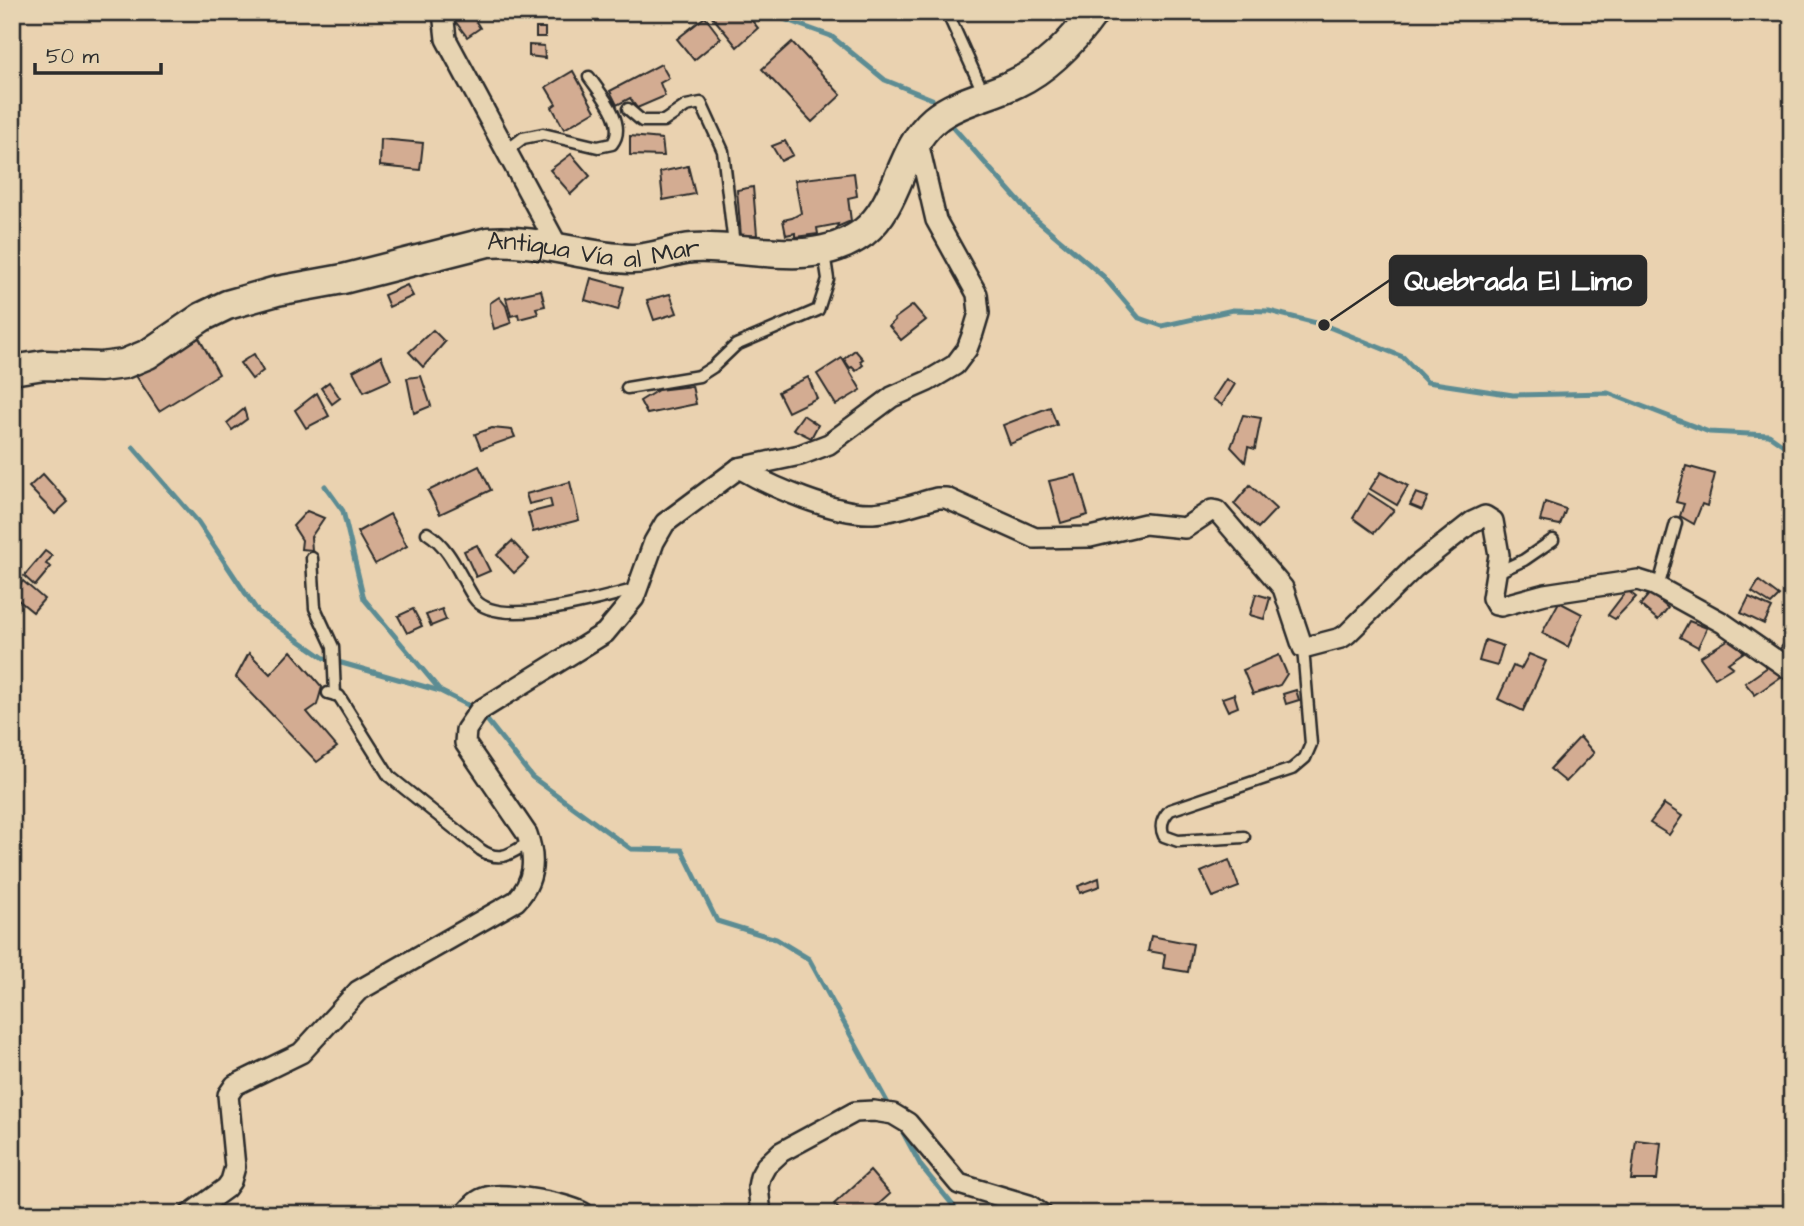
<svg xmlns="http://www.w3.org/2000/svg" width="1804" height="1226" font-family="'Architects Daughter',sans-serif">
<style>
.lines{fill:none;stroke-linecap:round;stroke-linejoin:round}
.stream{stroke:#5c8c93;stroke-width:5}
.building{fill:#d3ac92;stroke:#2b2b2b;stroke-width:2}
.service-casing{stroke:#2b2b2b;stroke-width:15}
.minor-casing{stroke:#2b2b2b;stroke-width:24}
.secondary-casing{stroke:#2b2b2b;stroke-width:33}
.service{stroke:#e7d4b2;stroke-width:10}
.minor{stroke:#e7d4b2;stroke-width:19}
.secondary{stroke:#e7d4b2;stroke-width:28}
.labels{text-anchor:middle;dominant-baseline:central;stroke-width:5;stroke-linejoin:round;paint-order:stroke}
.street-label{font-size:26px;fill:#2b2b2b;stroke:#e7d4b2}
.leader{fill:none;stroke:#2b2b2b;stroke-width:2.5}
.callout-dot{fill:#2b2b2b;stroke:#e7d4b2;stroke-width:2.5}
.callout{fill:#2b2b2b;stroke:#2b2b2b;stroke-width:2.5}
.callout-label{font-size:28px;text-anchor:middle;font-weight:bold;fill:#fff}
</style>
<rect width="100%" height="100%" fill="#ead2b0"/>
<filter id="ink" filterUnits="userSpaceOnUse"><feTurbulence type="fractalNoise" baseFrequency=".0143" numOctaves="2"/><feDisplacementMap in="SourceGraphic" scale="14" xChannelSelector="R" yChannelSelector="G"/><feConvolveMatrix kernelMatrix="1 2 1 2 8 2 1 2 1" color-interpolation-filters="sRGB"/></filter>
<g filter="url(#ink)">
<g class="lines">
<g class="stream">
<polyline points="776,12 778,17 831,36 885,80 932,99"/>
<polyline points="954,128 1032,216 1103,276 1139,318 1162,326 1233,310 1269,311 1324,325 1403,357 1427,382 1513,395 1608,393 1709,432 1769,435 1792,451"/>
<polyline points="133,447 198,522 258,612 324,658 440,691 476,709"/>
<polyline points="325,486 343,511 364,599 439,689"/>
<polyline points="483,715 532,777 631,849 682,850 717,921 776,939 809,959 891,1109"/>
<polyline points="900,1127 921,1166 960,1214"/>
</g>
</g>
<g class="building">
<polygon points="467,12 470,12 480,28 467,37 455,21"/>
<polygon points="714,12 745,12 758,28 737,47 711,15"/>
<polygon points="705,17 721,38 694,60 677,39"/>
<rect x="536" y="28" width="9" height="9"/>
<polygon points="792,42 841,95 812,122 762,69"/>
<polygon points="529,45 544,46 545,58 529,56"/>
<polygon points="661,64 669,78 660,83 665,96 637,108 630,98 617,105 610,91"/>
<polygon points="573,71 595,111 564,129 552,107 556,104 546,87"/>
<polygon points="630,136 662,139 664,156 630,155"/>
<polygon points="381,139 423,143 420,170 380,166"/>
<polygon points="785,141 793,155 781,161 772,146"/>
<polygon points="571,154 590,176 571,194 550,170"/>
<polygon points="688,166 695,194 663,200 660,172"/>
<polygon points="854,173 857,196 848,198 851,221 837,227 838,224 817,228 818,234 795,237 795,233 786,235 783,220 792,218 801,213 795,180"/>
<polygon points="753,187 757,235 741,236 737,190"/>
<polygon points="591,278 624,287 618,310 585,300"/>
<polygon points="407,285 413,296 389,307 384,295"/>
<polygon points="541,290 545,306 536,308 538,314 519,319 518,314 511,316 506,298"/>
<polygon points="670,294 677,313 654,320 647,300"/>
<polygon points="499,297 506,306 511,323 494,329 490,314 490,303"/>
<polygon points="913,305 926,320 901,340 889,326 895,320 894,319"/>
<polygon points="433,330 445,342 423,367 409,352"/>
<polygon points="199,338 219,374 159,411 135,374"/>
<polygon points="855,350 863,359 860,361 863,365 856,371 852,367 850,368 844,359"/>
<polygon points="254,354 263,371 252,379 240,363"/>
<polygon points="381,356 391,380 364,392 353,371"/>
<polygon points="842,358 861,390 836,405 817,374"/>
<polygon points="421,376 431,406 414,413 407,378"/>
<polygon points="808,377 817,398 788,412 778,392"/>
<polygon points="1226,379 1235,384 1222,405 1213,399"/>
<polygon points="329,382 340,398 332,404 321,388"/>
<polygon points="692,386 696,404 647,414 640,401 658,390"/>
<polygon points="317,393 329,416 306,428 295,410"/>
<polygon points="1050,407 1057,425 1010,444 1003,425"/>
<polygon points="244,409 247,419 232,430 227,423"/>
<polygon points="803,415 818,425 811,438 793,429"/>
<polygon points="1243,415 1261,418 1255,449 1248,447 1245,462 1231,447"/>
<polygon points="492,428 512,430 515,437 481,449 475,434"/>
<polygon points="479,466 491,490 440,514 428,491"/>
<polygon points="1686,466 1715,474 1707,506 1702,504 1694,524 1680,516 1684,504 1676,502"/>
<polygon points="1381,472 1408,486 1397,505 1370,489"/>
<polygon points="43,474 68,502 55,514 29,487"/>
<polygon points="1076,475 1088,515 1061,523 1049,481"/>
<polygon points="570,482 579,520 533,532 528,513 552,507 550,499 529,504 526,494"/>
<polygon points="1250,485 1276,509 1258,528 1234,504"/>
<polygon points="1368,493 1394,510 1374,533 1353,518"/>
<polygon points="1416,493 1428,497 1422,510 1410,505"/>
<polygon points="1545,502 1566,509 1560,525 1540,521"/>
<polygon points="307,511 324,518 311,537 312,550 301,549 302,540 293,526"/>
<polygon points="390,514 407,546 375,564 357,532"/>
<polygon points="512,541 529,559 514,573 497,555"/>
<polygon points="477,545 490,571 476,577 464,551"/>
<polygon points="45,551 52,556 46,564 51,567 35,586 24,576"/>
<polygon points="23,581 44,599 33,612 12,595"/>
<polygon points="1759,581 1779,596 1771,604 1752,592"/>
<polygon points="1627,590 1636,597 1615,619 1608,615"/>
<polygon points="1650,593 1668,608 1658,620 1640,605"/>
<polygon points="1256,594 1270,598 1264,619 1250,615"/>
<polygon points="1749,597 1772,608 1764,624 1741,613"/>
<polygon points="1559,602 1582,614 1568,647 1542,633"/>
<polygon points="413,609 422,626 407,633 398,616"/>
<polygon points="442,609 446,620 431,626 426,615"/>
<polygon points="1689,621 1707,628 1698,647 1680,637"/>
<polygon points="1731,638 1744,652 1728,663 1733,667 1715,678 1700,657"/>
<polygon points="1787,639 1792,643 1792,658 1780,649"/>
<polygon points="1485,640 1503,646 1497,666 1479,661"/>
<polygon points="291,651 322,687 317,705 307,712 337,747 317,762 236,677 249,653 270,674"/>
<polygon points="1529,654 1546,661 1523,711 1498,699 1513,666 1521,669"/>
<polygon points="1279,655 1287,674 1280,685 1253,694 1243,670"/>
<polygon points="1772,664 1782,676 1755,695 1745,683"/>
<polygon points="1296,690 1299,700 1286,704 1283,694"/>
<polygon points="1234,694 1238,707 1228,711 1222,698"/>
<polygon points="1580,737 1594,753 1566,782 1550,769"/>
<polygon points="1664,804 1682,816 1669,835 1650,823"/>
<polygon points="1229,860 1239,887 1213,897 1201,872"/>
<polygon points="1099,878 1100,886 1080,893 1078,886"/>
<polygon points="1151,936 1193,944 1188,972 1163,968 1165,954 1148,951"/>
<polygon points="1636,1140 1661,1143 1657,1180 1631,1180"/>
<polygon points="870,1171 890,1194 868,1214 843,1214 834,1204"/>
<polygon points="284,1205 289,1214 269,1214"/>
</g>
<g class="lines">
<g class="service-casing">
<g id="service">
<polyline points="947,12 984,94"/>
<polyline points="628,109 642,121 664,121 686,106 701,103 723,151 734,245"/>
<path d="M506 151 523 138 543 134 598 147 612 144C628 124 601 94 589 77"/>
<polyline points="627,388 699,376 713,367 736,345 818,310 828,279 824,253"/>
<path d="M427 533C451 548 459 575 474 598 496 631 604 597 637 589"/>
<polyline points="312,558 315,608 333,647 335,695"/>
<polyline points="1496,573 1524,560 1553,540"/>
<polyline points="1658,588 1676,523"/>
<path d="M328 693 339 696 389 776 481 850C501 864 512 852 530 842"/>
<path d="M1244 837 1178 841 1164 836C1159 826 1163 817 1170 810L1292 769 1305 758 1311 744 1303 648"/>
</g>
</g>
<g class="minor-casing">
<g id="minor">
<polyline points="443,12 446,39 558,247"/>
<path d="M739 468C771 487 836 515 873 513 895 512 917 503 937 498H946L1035 538 1090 537 1145 524 1185 528 1212 510 1217 511 1283 588 1303 648 1341 638 1347 634 1415 567 1472 522 1485 516 1493 521 1499 555 1492 598 1496 605 1501 606 1545 594 1638 580 1654 585 1723 623 1792 671"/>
<path d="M190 1214 226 1188 231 1181 235 1167 228 1095 235 1085 301 1053 358 991 516 901C535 881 536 859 527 834L465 743 466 730 479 711 605 633 634 598 654 542 665 523 739 468 800 455 829 444 892 397 928 381 955 365 967 349 973 333 979 313 977 294 936 220 917 138"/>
<path d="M465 1214C471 1207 477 1199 487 1197 504 1192 571 1204 585 1214"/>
<polyline points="761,1214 758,1187 760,1177 766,1166 781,1152 855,1112 874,1111 893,1114 908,1123 959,1184 1029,1205 1042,1214"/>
</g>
</g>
<g class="secondary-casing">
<g id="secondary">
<path id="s1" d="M12 370 44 365 100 367 124 364 148 354 202 317 227 305 277 291 343 279 488 242C537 238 582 257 630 259 652 260 672 249 693 248 749 245 814 270 864 232 900 203 899 150 934 120 957 101 990 96 1016 83 1048 68 1074 40 1094 12"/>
</g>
</g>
<use href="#service" class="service"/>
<use href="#minor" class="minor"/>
<use href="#secondary" class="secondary"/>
</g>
</g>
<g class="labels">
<g class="street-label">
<text stroke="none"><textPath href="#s1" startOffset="607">Antigua Vía al Mar</textPath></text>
</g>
</g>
<path class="leader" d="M1324 325L1390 280"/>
<circle class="callout-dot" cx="1324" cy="325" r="7"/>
<rect class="callout" x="1390" y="256" width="256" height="49" rx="7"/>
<g class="callout-label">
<text x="1518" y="290">Quebrada El Limo</text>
</g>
<rect width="1804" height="1226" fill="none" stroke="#e7d4b2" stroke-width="42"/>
<rect x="21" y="21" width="1762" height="1184" fill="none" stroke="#2b2b2b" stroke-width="2.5" filter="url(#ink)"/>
<path d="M35 63v10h126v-10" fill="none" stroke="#2b2b2b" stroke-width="3.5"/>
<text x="46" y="63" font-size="21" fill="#2b2b2b" stroke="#e7d4b2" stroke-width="5" paint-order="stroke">50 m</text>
</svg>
